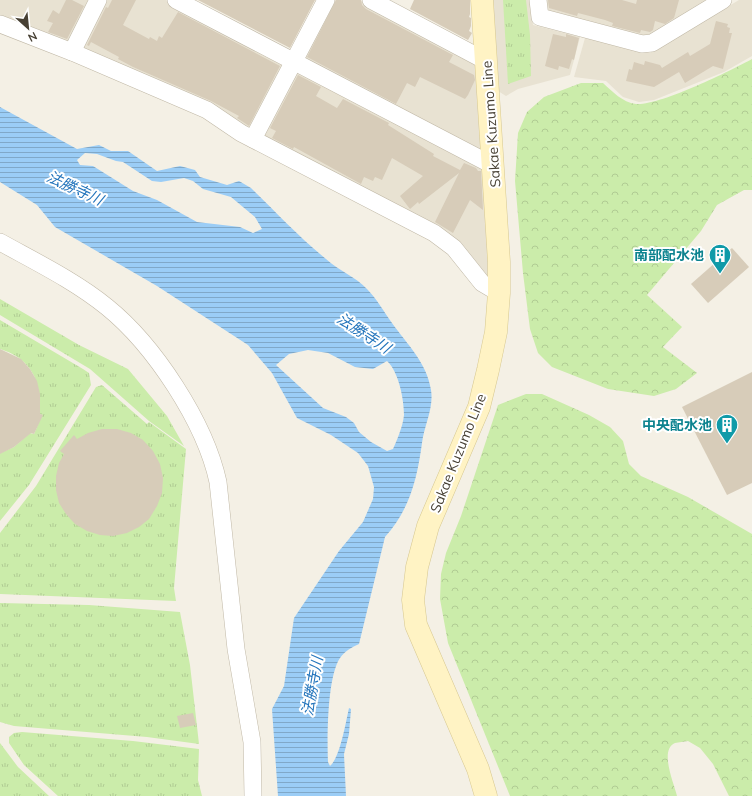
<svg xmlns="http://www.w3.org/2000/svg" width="752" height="796" font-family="Mulish,'Noto Sans JP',sans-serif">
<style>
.residential{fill:#e8e2d2}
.grass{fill:url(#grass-tufts)}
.forest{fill:url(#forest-crowns)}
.water{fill:url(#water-rules);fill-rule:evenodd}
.building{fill:#d7ccb9}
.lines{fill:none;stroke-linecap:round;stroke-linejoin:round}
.street-casing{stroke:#c0b8a6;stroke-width:18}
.secondary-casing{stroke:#d7c890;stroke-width:23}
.street{stroke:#fff;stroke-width:17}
.secondary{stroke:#fff3c4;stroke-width:22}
.labels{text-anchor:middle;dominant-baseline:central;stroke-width:4;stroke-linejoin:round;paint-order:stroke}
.street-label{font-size:14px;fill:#474034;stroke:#fff}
.culture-label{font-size:14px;font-weight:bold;fill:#0d838f;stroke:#fff;text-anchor:end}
.water-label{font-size:15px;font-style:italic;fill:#2475bc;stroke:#fff}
</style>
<defs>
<pattern id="grass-tufts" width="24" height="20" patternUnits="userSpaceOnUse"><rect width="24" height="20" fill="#cbecaa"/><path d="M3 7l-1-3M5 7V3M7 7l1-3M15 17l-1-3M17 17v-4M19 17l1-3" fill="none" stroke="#b0cb93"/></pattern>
<pattern id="forest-crowns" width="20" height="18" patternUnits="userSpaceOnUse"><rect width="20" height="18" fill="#cbecaa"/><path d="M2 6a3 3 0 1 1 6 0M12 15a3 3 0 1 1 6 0" fill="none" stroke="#b0cb93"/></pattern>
<pattern id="water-rules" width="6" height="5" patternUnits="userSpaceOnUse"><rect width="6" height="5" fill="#9bcdf6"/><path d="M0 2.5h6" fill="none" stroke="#80a8c8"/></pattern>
</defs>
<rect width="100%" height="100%" fill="#f4f0e5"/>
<g class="residential">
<polygon points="0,0 94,0 72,42 65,44 0,18"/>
<polygon points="103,0 166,0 284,61 286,68 254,129 247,130 83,51 80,45"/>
<polygon points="331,0 360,0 477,63 483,152 304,63 302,55"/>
<polygon points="491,0 529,0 533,25 580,37 570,75 518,89 506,96 498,91"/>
<polygon points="543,0 711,0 653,35 640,37 553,16 544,7"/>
<polygon points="739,0 752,0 752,56 724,72 654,100 639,102 623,97 606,81 574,77 585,38 650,53"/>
<polygon points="300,71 472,160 484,171 489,278 450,237 263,138 261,133 293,73"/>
</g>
<g class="grass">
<polygon points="503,0 526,0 530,35 531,76 508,84"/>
<polygon points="0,299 79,345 128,369 167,416 184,446 149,421 90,369 0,315"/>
<path d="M0 320 83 369 89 373 91 385 29 485 0 521V453L14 447 30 433 34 434 42 415 40 414 37 421C45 388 34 359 0 349Z"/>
<polygon points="102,385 147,424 149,422 186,449 174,588 176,601 0,594 0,533 36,486 96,387"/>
<polygon points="0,603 89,605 180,612 190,665 199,744 147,737 14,726 0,722"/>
<polygon points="22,732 133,741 199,749 198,780 202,796 58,796 24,765 9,743 9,737 14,733"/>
<polygon points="0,743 18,767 49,796 0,796"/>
</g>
<g class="forest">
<path d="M752 59V190H744L717 205 701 231 647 295 682 327 663 347 697 373 676 389 654 396 608 389 552 367 538 353 530 329 523 273 515 181 518 133 527 112 544 97 581 83H603C613 92 622 102 636 104 659 106 730 71 752 59Z"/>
<path d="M526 394H542L589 415 610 427 623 441 629 464 641 476 688 497 752 534V796H729L713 764 700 748 688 741C684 742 679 742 675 743 659 750 674 783 677 796H510L448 643 440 599 441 574 446 553 461 516 498 405Z"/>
</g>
<path class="water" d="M0 107 77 149 99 145 111 151H128L157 171 180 166 195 170 200 177 227 185 239 181 251 188C276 212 299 237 326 259 338 270 356 277 367 289 377 299 384 312 392 323 407 344 427 363 431 390 434 408 424 426 422 443 417 479 410 509 385 537L359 644C352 647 345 651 340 658 327 677 327 739 328 762L330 766C340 758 346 721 349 708L351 709 349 734 344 754 346 796H278L272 709 284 686 294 618 339 551 363 522 373 499 374 487 368 466 358 453 331 435 297 418 272 373 248 345 157 286 55 227 37 205 0 182ZM85 153 97 154 116 161 123 162 152 181 161 182 184 178 193 181 203 189 231 197 255 217 262 229 253 233 240 227 197 222 157 200 133 191 93 166 80 165 77 160ZM308 350 328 353 355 367 373 369 387 361C399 372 404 400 404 415 403 426 397 440 393 449L387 451 371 442 359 432 354 423 346 417 323 408 276 365 289 354Z"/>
<g class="building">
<polygon points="66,0 72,0 84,6 67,39 48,32 53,23 47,21 53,10 59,14"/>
<polygon points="112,0 136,0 123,25 149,39 150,37 157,41 159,36 162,38 178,12 280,66 249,126 237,118 239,116 211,101 133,67 118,59 119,57 91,42 89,46 87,45 106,7 108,8"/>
<polygon points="198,0 315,0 290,48"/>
<polygon points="336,0 361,0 362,5 366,9 453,55 449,62 474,75 475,80 468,95 465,99 420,77 415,87 407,83 396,104 307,57"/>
<polygon points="414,0 470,0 470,14 469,17 471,18 471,26 469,31 472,33 468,40 410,9"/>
<polygon points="548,0 622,0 636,4 637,0 679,0 674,18 665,24 655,21 653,30 650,32 641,30 640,33 612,26 613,23 605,20 578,13 577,16 549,8"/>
<polygon points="716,21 728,24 727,27 730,28 729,33 732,33 723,69 713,66 685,83 679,72 654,87 626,81 629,69 632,70 634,62 644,65 645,61 660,65 662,68 688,52 690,56 710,44"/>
<polygon points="553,34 566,37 566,34 579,38 574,60 572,59 569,69 559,66 558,70 545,66"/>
<polygon points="298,75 321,87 316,96 337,108 343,99 389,123 388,125 434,154 433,156 460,170 464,163 476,168 478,171 481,171 483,210 470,200 453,233 435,222 459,173 419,204 418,202 410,209 400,196 423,176 392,158 382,180 375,177 373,181 364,177 361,184 294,147 293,149 272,138 276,131 270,128"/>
<polygon points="732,248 749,267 708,303 691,284"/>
<polygon points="0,349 21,359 30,369 37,381 40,394 40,414 43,415 34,434 31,433 14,447 0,454"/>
<polygon points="752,372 752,483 727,495 682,407"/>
<polygon points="102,429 117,429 131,433 143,440 153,451 160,464 163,478 162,493 157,506 149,519 139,527 127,533 113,536 100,535 87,531 75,524 66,514 59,503 56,490 56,476 59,463 64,454 60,451 74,435 77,439 88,433"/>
<polygon points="193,713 196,725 180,728 177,716"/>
</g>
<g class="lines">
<g class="street-casing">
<g id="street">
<polyline points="176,0 494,166"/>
<polyline points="371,0 486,61"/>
<polyline points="538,0 540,17 642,44 652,43 723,0"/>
<polyline points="0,24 72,52 207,110 241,133 434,233 454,248 482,283 499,293"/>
<polyline points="72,52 98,0"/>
<polyline points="253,139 326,0"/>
<path d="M0 242C36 262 75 281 107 307 154 345 205 422 218 482L236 649 252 742 253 796"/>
</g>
</g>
<g class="secondary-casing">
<polyline id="secondary" points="482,0 499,262 499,293 496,332 488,370 479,407 428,526 417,567 413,600 416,625 478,769 486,796"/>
</g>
<use href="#street" class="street"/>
<use href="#secondary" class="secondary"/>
</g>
<defs>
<g id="building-pin" transform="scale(1.15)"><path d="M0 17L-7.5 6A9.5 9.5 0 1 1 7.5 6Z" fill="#0f9aa8" stroke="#fff"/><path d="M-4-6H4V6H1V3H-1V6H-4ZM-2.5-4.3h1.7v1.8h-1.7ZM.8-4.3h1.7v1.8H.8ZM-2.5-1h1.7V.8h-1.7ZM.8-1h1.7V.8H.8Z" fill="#fff"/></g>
</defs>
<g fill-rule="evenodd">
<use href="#building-pin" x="720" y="255"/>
<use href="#building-pin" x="727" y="425"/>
</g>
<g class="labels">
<g class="street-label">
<text transform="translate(491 124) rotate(-94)">Sakae Kuzumo Line</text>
<text transform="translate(458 453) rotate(-68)">Sakae Kuzumo Line</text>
</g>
<g class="culture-label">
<text x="704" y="255">南部配水池</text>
<text x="712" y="425">中央配水池</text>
</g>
<g class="water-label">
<text transform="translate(75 188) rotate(25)">法勝寺川</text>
<text transform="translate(364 333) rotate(33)">法勝寺川</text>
<text transform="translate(312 686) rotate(-80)">法勝寺川</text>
</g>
</g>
<g transform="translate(28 28) rotate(153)" stroke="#ffffff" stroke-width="3" paint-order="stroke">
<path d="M0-3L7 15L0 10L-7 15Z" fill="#474034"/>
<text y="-6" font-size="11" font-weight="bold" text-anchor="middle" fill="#474034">N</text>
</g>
</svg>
